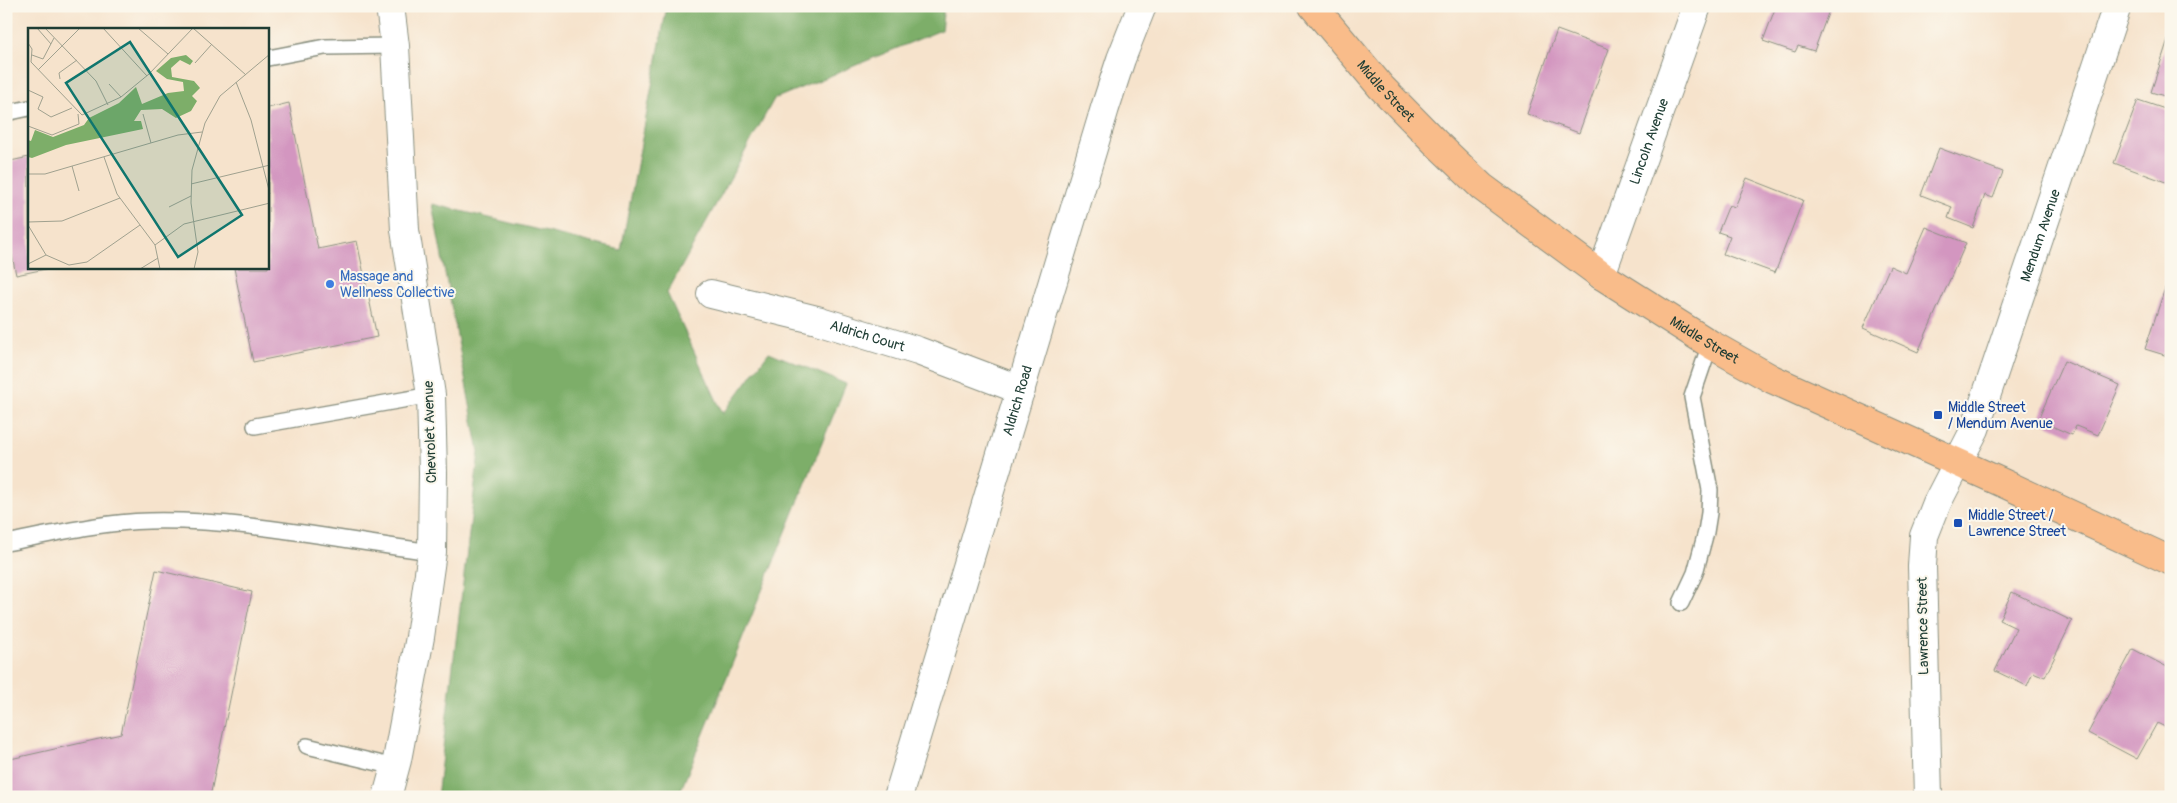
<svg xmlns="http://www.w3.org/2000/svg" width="2177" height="803" font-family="Pangolin,sans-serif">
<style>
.forest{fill:#7dae69;stroke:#4e764e}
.building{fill:#d396c0}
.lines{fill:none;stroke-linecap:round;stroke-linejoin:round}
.service-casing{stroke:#8a9080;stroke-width:18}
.minor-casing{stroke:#8a9080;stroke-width:30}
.primary-casing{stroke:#8a9080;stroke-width:30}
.service{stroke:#fff;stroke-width:15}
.minor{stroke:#fff;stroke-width:28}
.primary{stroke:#f9bc8a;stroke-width:28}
.shop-dot{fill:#3f7fe0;stroke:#fbf7ec;stroke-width:2}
.transit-dot{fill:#1a4fb4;stroke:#fbf7ec;stroke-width:2}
.labels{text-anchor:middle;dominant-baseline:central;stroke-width:4;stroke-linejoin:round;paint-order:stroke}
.street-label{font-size:14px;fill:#1f3d34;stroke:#fbf7ec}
.shop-label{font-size:14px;fill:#366cbe;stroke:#fbf7ec;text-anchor:start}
.transit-label{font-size:14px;fill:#164399;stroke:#fbf7ec;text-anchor:start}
.inset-road{fill:none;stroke:#a0a18f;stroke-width:1}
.view{fill:#0f766e;fill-opacity:0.15;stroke:#0f766e;stroke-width:2.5}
.inset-edge{fill:none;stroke:#1f3d34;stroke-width:2.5}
</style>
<rect width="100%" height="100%" fill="#fbf7ec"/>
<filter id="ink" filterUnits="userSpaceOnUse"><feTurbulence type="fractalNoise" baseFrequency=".02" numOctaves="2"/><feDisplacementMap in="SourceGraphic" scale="10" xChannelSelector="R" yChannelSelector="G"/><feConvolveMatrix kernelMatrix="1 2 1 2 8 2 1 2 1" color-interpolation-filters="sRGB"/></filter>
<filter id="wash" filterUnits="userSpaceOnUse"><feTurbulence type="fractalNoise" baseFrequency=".0096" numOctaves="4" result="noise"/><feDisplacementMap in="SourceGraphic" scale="20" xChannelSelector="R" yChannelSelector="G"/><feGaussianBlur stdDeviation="1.12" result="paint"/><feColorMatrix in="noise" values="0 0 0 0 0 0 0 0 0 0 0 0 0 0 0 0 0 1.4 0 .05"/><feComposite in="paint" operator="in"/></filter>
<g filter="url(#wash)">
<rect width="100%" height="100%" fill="#f6e3cc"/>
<polygon class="forest" points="667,6 944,6 941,30 774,99 667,293 723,414 769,352 846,384 678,797 437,797 479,452 432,204 621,250"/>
<g id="blocks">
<g class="building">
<polygon points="1776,6 1824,6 1830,8 1814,51 1798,46 1795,52 1763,41"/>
<polygon points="1557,30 1609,49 1579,133 1527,114"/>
<polygon points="2171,30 2171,98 2151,92"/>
<polygon points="2138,100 2171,111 2171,184 2114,163"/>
<polygon points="289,103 318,249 357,241 377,337 253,362 234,268 268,268 268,108"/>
<polygon points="1939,148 2003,172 1993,198 1985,195 1973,228 1948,218 1952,207 1921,195"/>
<polygon points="29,157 29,268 50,268 16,275 12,255 6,256 6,162"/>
<polygon points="1747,178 1803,200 1775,273 1723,254 1730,236 1718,232 1729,205 1735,207"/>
<polygon points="1926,227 1966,243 1918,352 1863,328 1890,266 1906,273"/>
<polygon points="2170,273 2171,273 2171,357 2145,349"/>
<polygon points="2064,361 2120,385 2098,435 2076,426 2072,435 2038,420"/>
<polygon points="156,570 252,592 210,797 6,797 6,760 121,734"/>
<polygon points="2012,592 2072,621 2045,677 2033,672 2027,686 1995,671 2016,628 1999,620"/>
<polygon points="2133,649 2171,669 2171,730 2157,723 2137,759 2088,733"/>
</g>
</g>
</g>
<g filter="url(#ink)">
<use href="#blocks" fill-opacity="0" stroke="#8a9080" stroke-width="1"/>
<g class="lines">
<g class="service-casing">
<g id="service">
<polyline points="268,58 325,47 395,46"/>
<polyline points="6,113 29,108"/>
<polyline points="255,426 431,395"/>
<path d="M6 543C52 534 102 522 149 521 244 519 338 540 432 552"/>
<polyline points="1681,603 1695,573 1706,532 1709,513 1710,490 1692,397 1710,344"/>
<polyline points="307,746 395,767"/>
</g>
</g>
<g class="minor-casing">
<g id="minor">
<path id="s1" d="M1601 275 1697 6"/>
<path id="s2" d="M711 294 817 320 918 351 1021 390"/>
<polyline points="387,797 397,760 420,637 432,552 433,473 431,395 405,230 395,46 390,6"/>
<path id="s3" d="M898 797 1105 108 1121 59 1142 6"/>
<path id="s4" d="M1928 797 1922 566 1924 536 1937 503 1975 429 2117 6"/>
</g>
</g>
<g class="primary-casing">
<g id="primary">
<path id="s5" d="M1313 6 1381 87 1435 142 1482 187 1601 275 1710 344 1772 379 2003 483 2171 561"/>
</g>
</g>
<use href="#service" class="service"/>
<use href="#minor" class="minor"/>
<use href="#primary" class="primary"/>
</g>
</g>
<circle class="shop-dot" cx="330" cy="284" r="5"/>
<g class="transit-dot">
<rect x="1933" y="410" width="10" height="10" rx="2.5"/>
<rect x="1953" y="518" width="10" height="10" rx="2.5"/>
</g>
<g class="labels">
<g class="street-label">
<text stroke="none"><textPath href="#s5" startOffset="112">Middle Street</textPath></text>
<text stroke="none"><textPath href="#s1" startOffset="142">Lincoln Avenue</textPath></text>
<text stroke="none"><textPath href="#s4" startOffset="584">Mendum Avenue</textPath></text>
<text stroke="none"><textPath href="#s2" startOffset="162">Aldrich Court</textPath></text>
<text stroke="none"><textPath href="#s5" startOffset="518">Middle Street</textPath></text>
<text stroke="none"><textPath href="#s3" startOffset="414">Aldrich Road</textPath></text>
<text transform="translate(430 432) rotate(-92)">Chevrolet Avenue</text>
<text transform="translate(1923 626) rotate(-91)">Lawrence Street</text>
</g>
<g class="shop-label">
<text x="340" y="276">Massage and<tspan x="340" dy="16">Wellness Collective</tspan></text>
</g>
<g class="transit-label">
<text x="1948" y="407">Middle Street<tspan x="1948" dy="16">/ Mendum Avenue</tspan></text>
<text x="1968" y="515">Middle Street /<tspan x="1968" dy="16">Lawrence Street</tspan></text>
</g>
</g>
<g transform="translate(28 28)">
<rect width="241" height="241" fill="#f6e3cc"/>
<path d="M158 27 165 33 162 37 152 32 143 40 144 49 166 53 172 60 164 68 169 73 163 83 148 90 134 81 113 82 106 93H113L115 101 38 117 4 130 0 129V112L3 113 7 102 25 109 56 97 61 90 91 75 108 59 114 76 140 65 156 63 155 54 139 51 128 43 143 30Z" fill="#7dae69"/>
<path class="inset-road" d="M9 0 23 16M17 0 68 53 80 77M75 0 119 48M110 0 140 26M0 15 4 21 3 34 54 87 93 69 121 46 165 0 218 47M4 27 15 31 26 10M167 35 184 16M10 42 52 0M32 51 31 45 49 32M208 54 223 92 242 166M81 56 93 69M0 62 15 69 10 81 23 89 44 80M115 86 123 115M0 98 24 107 51 96 50 86M76 129 89 166 127 217M44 138 51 163M0 146H17L150 107 174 104M163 156 242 137M141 179 163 168M0 194 34 193 92 170M0 197 18 227 41 237 59 234 112 197M0 236 18 227M112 241 130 230M132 241 127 217 156 196 242 175M166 241 170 224 163 175 164 142 177 95 192 68 242 26"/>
<path class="view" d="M102 14 214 187 150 229 38 55Z"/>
<rect width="241" height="241" class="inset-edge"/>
</g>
<rect width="2177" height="803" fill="none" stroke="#fbf7ec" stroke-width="25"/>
</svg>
